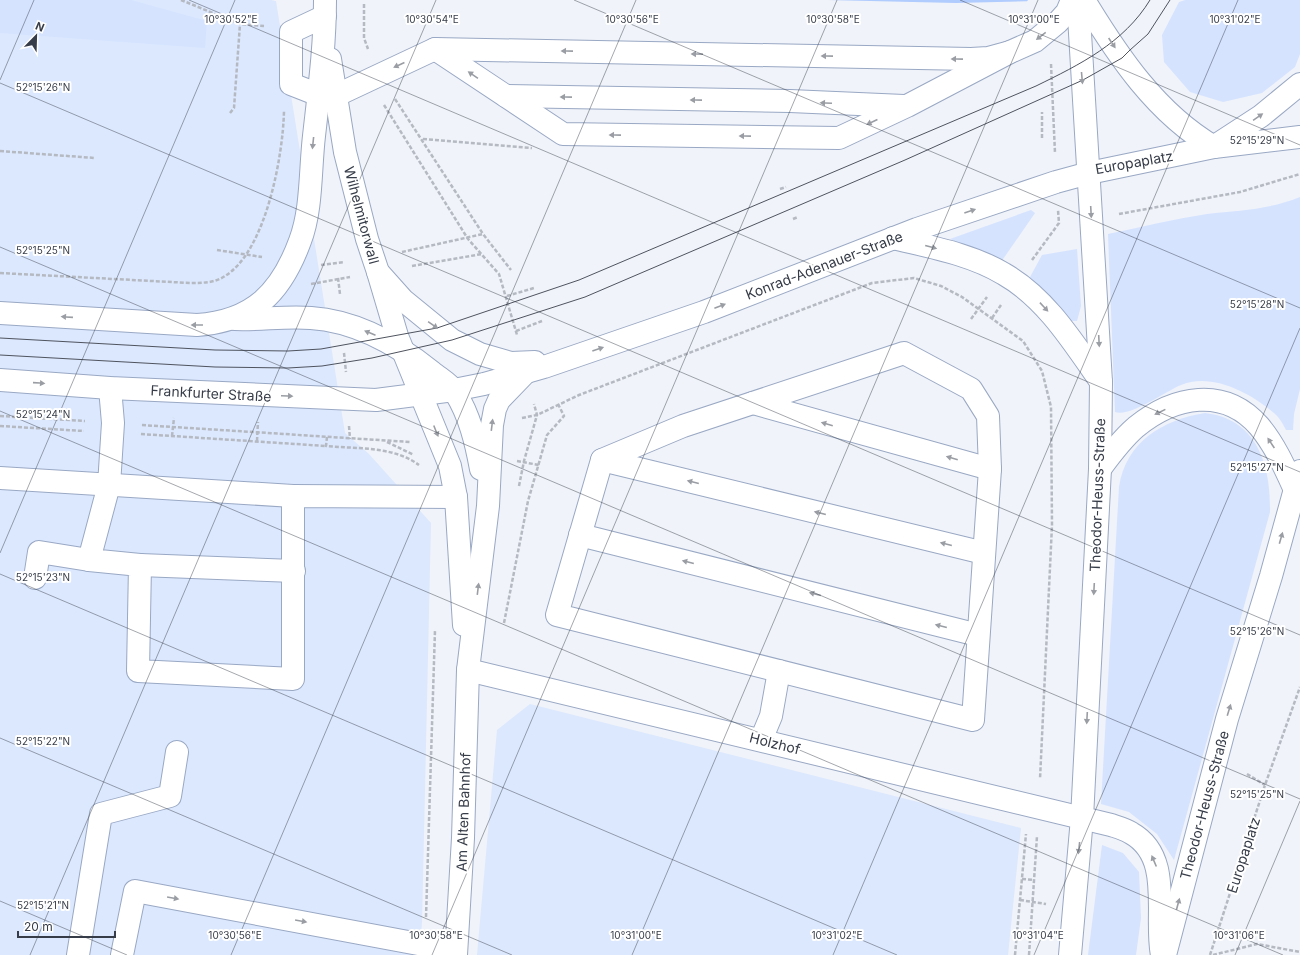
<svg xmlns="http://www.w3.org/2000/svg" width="1300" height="955" font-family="Inter,sans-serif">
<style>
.built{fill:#dce8fe}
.green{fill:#d5e3ff}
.water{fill:#b0cbfe}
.pier{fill:#f0f3f9}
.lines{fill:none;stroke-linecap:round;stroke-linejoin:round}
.minor-casing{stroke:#99a8c4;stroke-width:24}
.major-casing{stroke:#99a8c4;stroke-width:24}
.path{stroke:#b5b9c1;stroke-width:2.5;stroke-dasharray:4 2;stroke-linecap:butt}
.minor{stroke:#fff;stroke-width:22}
.major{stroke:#fff;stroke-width:22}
.tram{stroke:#4e535e;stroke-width:1}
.oneway{fill:#9a9ea4}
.ticks{fill:none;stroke:#363c48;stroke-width:1;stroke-opacity:0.45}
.labels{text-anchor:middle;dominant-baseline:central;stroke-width:4;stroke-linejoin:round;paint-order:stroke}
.street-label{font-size:14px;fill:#363c48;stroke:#fff}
.ticks-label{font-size:10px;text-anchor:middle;fill:#363c48;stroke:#fff;stroke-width:4;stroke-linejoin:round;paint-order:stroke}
</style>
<rect width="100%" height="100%" fill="#f0f3f9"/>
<g class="built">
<polygon points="0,0 270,0 276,1 345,433 369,454 431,523 422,923 419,955 0,955"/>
<polygon points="530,704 1021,828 1008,955 477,955 497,730"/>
</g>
<g class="green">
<polygon points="0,0 131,0 207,21 205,48 0,33"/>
<polygon points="1185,0 1300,0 1300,54 1295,67 1262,93 1223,102 1190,92 1164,62 1162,35 1179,2"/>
<path d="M1300 197V389L1294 414 1293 430H1286C1283 424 1279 417 1274 413 1251 393 1211 372 1181 385 1164 392 1131 417 1115 412L1108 234C1141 227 1174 219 1207 214 1240 210 1268 210 1300 197Z"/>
<polygon points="1031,210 1035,213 1001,262 950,239"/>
<polygon points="1077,249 1081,306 1077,321 1067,321 1043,289 1029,279 1042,255"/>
<path d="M1205 413C1257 419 1271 465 1270 512L1174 860 1157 834 1129 812 1101 804 1119 487C1126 442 1162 420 1205 413Z"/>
<polygon points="1102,845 1123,853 1139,872 1141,918 1136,955 1088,955"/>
</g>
<polygon class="water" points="827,0 1078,0 956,3"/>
<polygon class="pier" points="1028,0 1080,0 1078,2 1026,3"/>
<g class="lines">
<g class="minor-casing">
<g id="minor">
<polyline points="435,49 563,134 839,138 907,106 1010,52 1035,41 1058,22 1067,12 1072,0"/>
<polyline points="319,95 291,84 291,32 325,16"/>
<polyline points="506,96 790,101 904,106"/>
<polyline points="320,103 435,49 971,59 988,58 1010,52"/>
<polyline points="378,272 397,336 450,466 456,497 464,625"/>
<path d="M235 319C260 320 286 316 311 318 357 321 397 344 432 372 439 378 450 384 455 392 470 416 476 442 481 469"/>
<polygon points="904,353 971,389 988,416 990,469 973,720 557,615 602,460 683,426"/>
<polyline points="110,388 113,423 109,485 89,560 140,565 138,671 293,679 293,496 456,497"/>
<polyline points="753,403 990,469"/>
<polyline points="602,460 984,553"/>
<polyline points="0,478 293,496"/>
<polyline points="580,535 978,635"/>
<polyline points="140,565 294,571"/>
<polyline points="35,578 39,552 89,560"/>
<path d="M468 670 1111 825C1117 827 1125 829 1131 833 1174 857 1154 916 1162 955"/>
<polyline points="761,740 771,716 779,671"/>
<polyline points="78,955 101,814 170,796 177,752"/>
<polyline points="122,955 135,891 456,951"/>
<polyline points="456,955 463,838 468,670 488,506 492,425 495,409 499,400 526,372"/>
</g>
</g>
<g class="major-casing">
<g id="major">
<path d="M1084 0C1118 56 1156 113 1214 147"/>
<polyline points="330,59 345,152 367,239 378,272 403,300 452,340 480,354 511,363 535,362"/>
<polyline points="1218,144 1261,116 1300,84"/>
<path d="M893 238C930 247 971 254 1004 274 1046 298 1073 342 1101 382"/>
<path d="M0 313 197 325C253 321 281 293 300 241 312 210 310 170 314 136 319 91 325 46 325 0"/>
<polyline points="0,380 110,388 376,400 454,390 484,384 544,367 704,312 917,229 1056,182 1089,173 1214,147 1300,137"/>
<path d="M1100 469C1111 454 1122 439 1136 427 1174 396 1224 386 1259 426 1275 445 1285 468 1295 490"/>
<polyline points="1070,955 1082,818 1100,469 1101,382 1078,0"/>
<polyline points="1165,955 1227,719 1271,576 1300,471"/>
</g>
</g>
<g class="path">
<polyline points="181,0 240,24 264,26"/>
<polyline points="364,4 364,38 368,49"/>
<polyline points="1051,64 1055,153"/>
<polyline points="395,99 483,234"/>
<polyline points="384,105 468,239 499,274 517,335"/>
<polyline points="230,113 234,108 240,24"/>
<polyline points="1042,138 1042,112"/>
<polyline points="423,139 532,148"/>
<polyline points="0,151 95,158"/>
<polyline points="780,189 786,187"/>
<polyline points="1119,214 1240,192 1300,174"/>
<polyline points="793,219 798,217"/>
<polyline points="217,250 262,257"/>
<polyline points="402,252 483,234 511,270"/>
<polyline points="1032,260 1059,223 1058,210"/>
<polyline points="321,265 344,262"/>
<polyline points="412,266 482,254"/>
<path d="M0 273 190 283C202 283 215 283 225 276 266 251 283 156 284 111"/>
<polyline points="338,278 340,294"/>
<polyline points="311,284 350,277"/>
<polyline points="507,296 534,288"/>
<polyline points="992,318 1001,305"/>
<polyline points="971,319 987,297"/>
<polyline points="516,331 542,321"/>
<polyline points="344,353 346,372"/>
<polyline points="0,416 85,421"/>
<polyline points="522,418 537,415 579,395 872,283 914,278 941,286 962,297 1023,341 1042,371 1051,407 1052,525 1040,779"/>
<polyline points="142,425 410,442"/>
<polyline points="0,426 84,431"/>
<polyline points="349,426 350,439"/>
<polyline points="141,434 326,446"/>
<polyline points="172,436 174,418"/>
<path d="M327 437 326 446C358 449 393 446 419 465"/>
<polyline points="257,441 258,422"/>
<polyline points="387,442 414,455"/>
<polyline points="517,461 539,465"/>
<polyline points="519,486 524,461 537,415 534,404"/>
<polyline points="504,623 528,501 547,435 564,416 558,404"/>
<polyline points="1247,774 1265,785"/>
<polyline points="1022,879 1034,880"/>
<polyline points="1020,900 1046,904"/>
<polyline points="426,917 435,630"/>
<polyline points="1015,955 1026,834"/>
<polyline points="1029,955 1037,836"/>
<polyline points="1210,955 1265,785 1300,687"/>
<polyline points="1213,955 1257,944 1300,952"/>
</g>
<use href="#minor" class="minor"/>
<use href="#major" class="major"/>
<g class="tram">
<path d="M0 338 215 350 288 351 321 349 437 328 579 280 1036 86C1079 65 1124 43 1150 0"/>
<polyline points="0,355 215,367 288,368 322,366 372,358 452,340 585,297 905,160 1083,80 1122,58 1130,50 1148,34 1170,0"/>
</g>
</g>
<defs><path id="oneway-solid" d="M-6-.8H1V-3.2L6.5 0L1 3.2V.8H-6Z"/></defs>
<g class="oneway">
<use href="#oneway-solid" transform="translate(1041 36) rotate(142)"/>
<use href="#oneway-solid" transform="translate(1112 43) rotate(56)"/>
<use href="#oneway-solid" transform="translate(567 51) rotate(-179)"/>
<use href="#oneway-solid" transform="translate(697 54) rotate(-179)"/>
<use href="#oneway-solid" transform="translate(827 56) rotate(-179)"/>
<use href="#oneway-solid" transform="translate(957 59) rotate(-179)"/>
<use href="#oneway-solid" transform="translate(399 65) rotate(155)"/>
<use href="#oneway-solid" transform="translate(473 75) rotate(-146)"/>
<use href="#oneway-solid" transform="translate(1082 78) rotate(85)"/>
<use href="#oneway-solid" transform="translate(566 97) rotate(-179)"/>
<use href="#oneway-solid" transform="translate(696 100) rotate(-179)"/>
<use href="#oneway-solid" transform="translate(826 103) rotate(-178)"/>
<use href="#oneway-solid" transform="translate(1258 117) rotate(-35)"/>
<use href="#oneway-solid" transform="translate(872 122) rotate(155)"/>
<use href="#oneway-solid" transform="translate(615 135) rotate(-179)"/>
<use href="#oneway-solid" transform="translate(745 136) rotate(-179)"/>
<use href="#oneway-solid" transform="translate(313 143) rotate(96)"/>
<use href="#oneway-solid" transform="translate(970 211) rotate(-19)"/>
<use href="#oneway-solid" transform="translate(1091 212) rotate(87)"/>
<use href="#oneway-solid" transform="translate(931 247) rotate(15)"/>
<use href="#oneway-solid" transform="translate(720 306) rotate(-21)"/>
<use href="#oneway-solid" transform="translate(1044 307) rotate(47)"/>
<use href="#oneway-solid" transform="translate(67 317) rotate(-176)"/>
<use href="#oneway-solid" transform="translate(197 325) rotate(180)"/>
<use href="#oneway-solid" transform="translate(433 325) rotate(35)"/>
<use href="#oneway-solid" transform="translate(370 333) rotate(-157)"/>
<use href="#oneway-solid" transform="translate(1099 341) rotate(87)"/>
<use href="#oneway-solid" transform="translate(598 349) rotate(-19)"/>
<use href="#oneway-solid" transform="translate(39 383) rotate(4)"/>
<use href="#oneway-solid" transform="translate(287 396) rotate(3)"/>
<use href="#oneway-solid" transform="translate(1160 412) rotate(154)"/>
<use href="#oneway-solid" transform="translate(827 424) rotate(-164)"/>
<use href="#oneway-solid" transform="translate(492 425) rotate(-83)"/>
<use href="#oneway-solid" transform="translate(436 431) rotate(68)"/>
<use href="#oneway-solid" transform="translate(1271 443) rotate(-124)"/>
<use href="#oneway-solid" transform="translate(952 458) rotate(-164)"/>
<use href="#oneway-solid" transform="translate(693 482) rotate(-166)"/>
<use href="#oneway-solid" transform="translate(820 513) rotate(-166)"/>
<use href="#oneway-solid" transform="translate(1281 538) rotate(-74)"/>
<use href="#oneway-solid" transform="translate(946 544) rotate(-166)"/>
<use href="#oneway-solid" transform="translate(688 562) rotate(-166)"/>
<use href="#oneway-solid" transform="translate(478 589) rotate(-83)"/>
<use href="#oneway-solid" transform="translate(1094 589) rotate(93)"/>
<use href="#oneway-solid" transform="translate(815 594) rotate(-166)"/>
<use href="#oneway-solid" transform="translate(941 626) rotate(-166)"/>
<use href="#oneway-solid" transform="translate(1229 710) rotate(-73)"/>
<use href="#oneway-solid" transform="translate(1087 718) rotate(93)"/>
<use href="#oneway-solid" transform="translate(1079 848) rotate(96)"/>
<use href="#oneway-solid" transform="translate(1154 861) rotate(-113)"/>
<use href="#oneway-solid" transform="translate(173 898) rotate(10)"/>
<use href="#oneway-solid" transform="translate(1178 904) rotate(-75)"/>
<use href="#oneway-solid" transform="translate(301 921) rotate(10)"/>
</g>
<path class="ticks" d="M189 0 1300 472M574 0 1300 308M960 0 1300 145M0 80 34 0M0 83 1300 635M0 247 1300 799M0 411 1283 955M0 553 235 0M0 574 897 955M0 738 512 955M0 901 127 955M30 955 436 0M231 955 636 0M432 955 837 0M632 955 1038 0M833 955 1238 0M1034 955 1300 328M1235 955 1300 801"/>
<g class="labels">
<g class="street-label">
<text transform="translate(1134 162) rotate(-10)">Europaplatz</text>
<text transform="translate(362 215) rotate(75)">Wilhelmitorwall</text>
<text transform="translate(824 265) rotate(-21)">Konrad-Adenauer-Straße</text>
<text transform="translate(211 393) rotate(3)">Frankfurter Straße</text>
<text transform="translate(1097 495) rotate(-88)">Theodor-Heuss-Straße</text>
<text transform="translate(775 743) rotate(14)">Holzhof</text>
<text transform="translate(1204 805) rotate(-75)">Theodor-Heuss-Straße</text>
<text transform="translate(463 812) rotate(-88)">Am Alten Bahnhof</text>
<text transform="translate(1243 855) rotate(-72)">Europaplatz</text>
</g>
</g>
<g class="ticks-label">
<text x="432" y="23">10°30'54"E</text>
<text x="632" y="23">10°30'56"E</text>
<text x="833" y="23">10°30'58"E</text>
<text x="1034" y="23">10°31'00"E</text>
<text x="1235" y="23">10°31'02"E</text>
<text x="231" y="23">10°30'52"E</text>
<text x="43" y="91">52°15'26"N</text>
<text x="1257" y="144">52°15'29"N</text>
<text x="43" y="254">52°15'25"N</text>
<text x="1257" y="308">52°15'28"N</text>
<text x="43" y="418">52°15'24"N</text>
<text x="1257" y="471">52°15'27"N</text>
<text x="43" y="581">52°15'23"N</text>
<text x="1257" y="635">52°15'26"N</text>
<text x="43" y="745">52°15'22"N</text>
<text x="1257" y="798">52°15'25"N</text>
<text x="43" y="909">52°15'21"N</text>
<text x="235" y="939">10°30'56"E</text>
<text x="436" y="939">10°30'58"E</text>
<text x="636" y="939">10°31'00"E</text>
<text x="837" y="939">10°31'02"E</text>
<text x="1038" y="939">10°31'04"E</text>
<text x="1239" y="939">10°31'06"E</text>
</g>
<g transform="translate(36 36) rotate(23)" stroke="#ffffff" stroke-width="3" paint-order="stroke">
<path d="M0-3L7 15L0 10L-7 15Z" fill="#363c48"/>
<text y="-6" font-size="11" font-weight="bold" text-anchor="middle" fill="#363c48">N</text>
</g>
<path d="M18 931v6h97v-6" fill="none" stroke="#363c48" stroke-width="2"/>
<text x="24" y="931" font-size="12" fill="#363c48" stroke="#ffffff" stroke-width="3" paint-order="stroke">20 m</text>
</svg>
